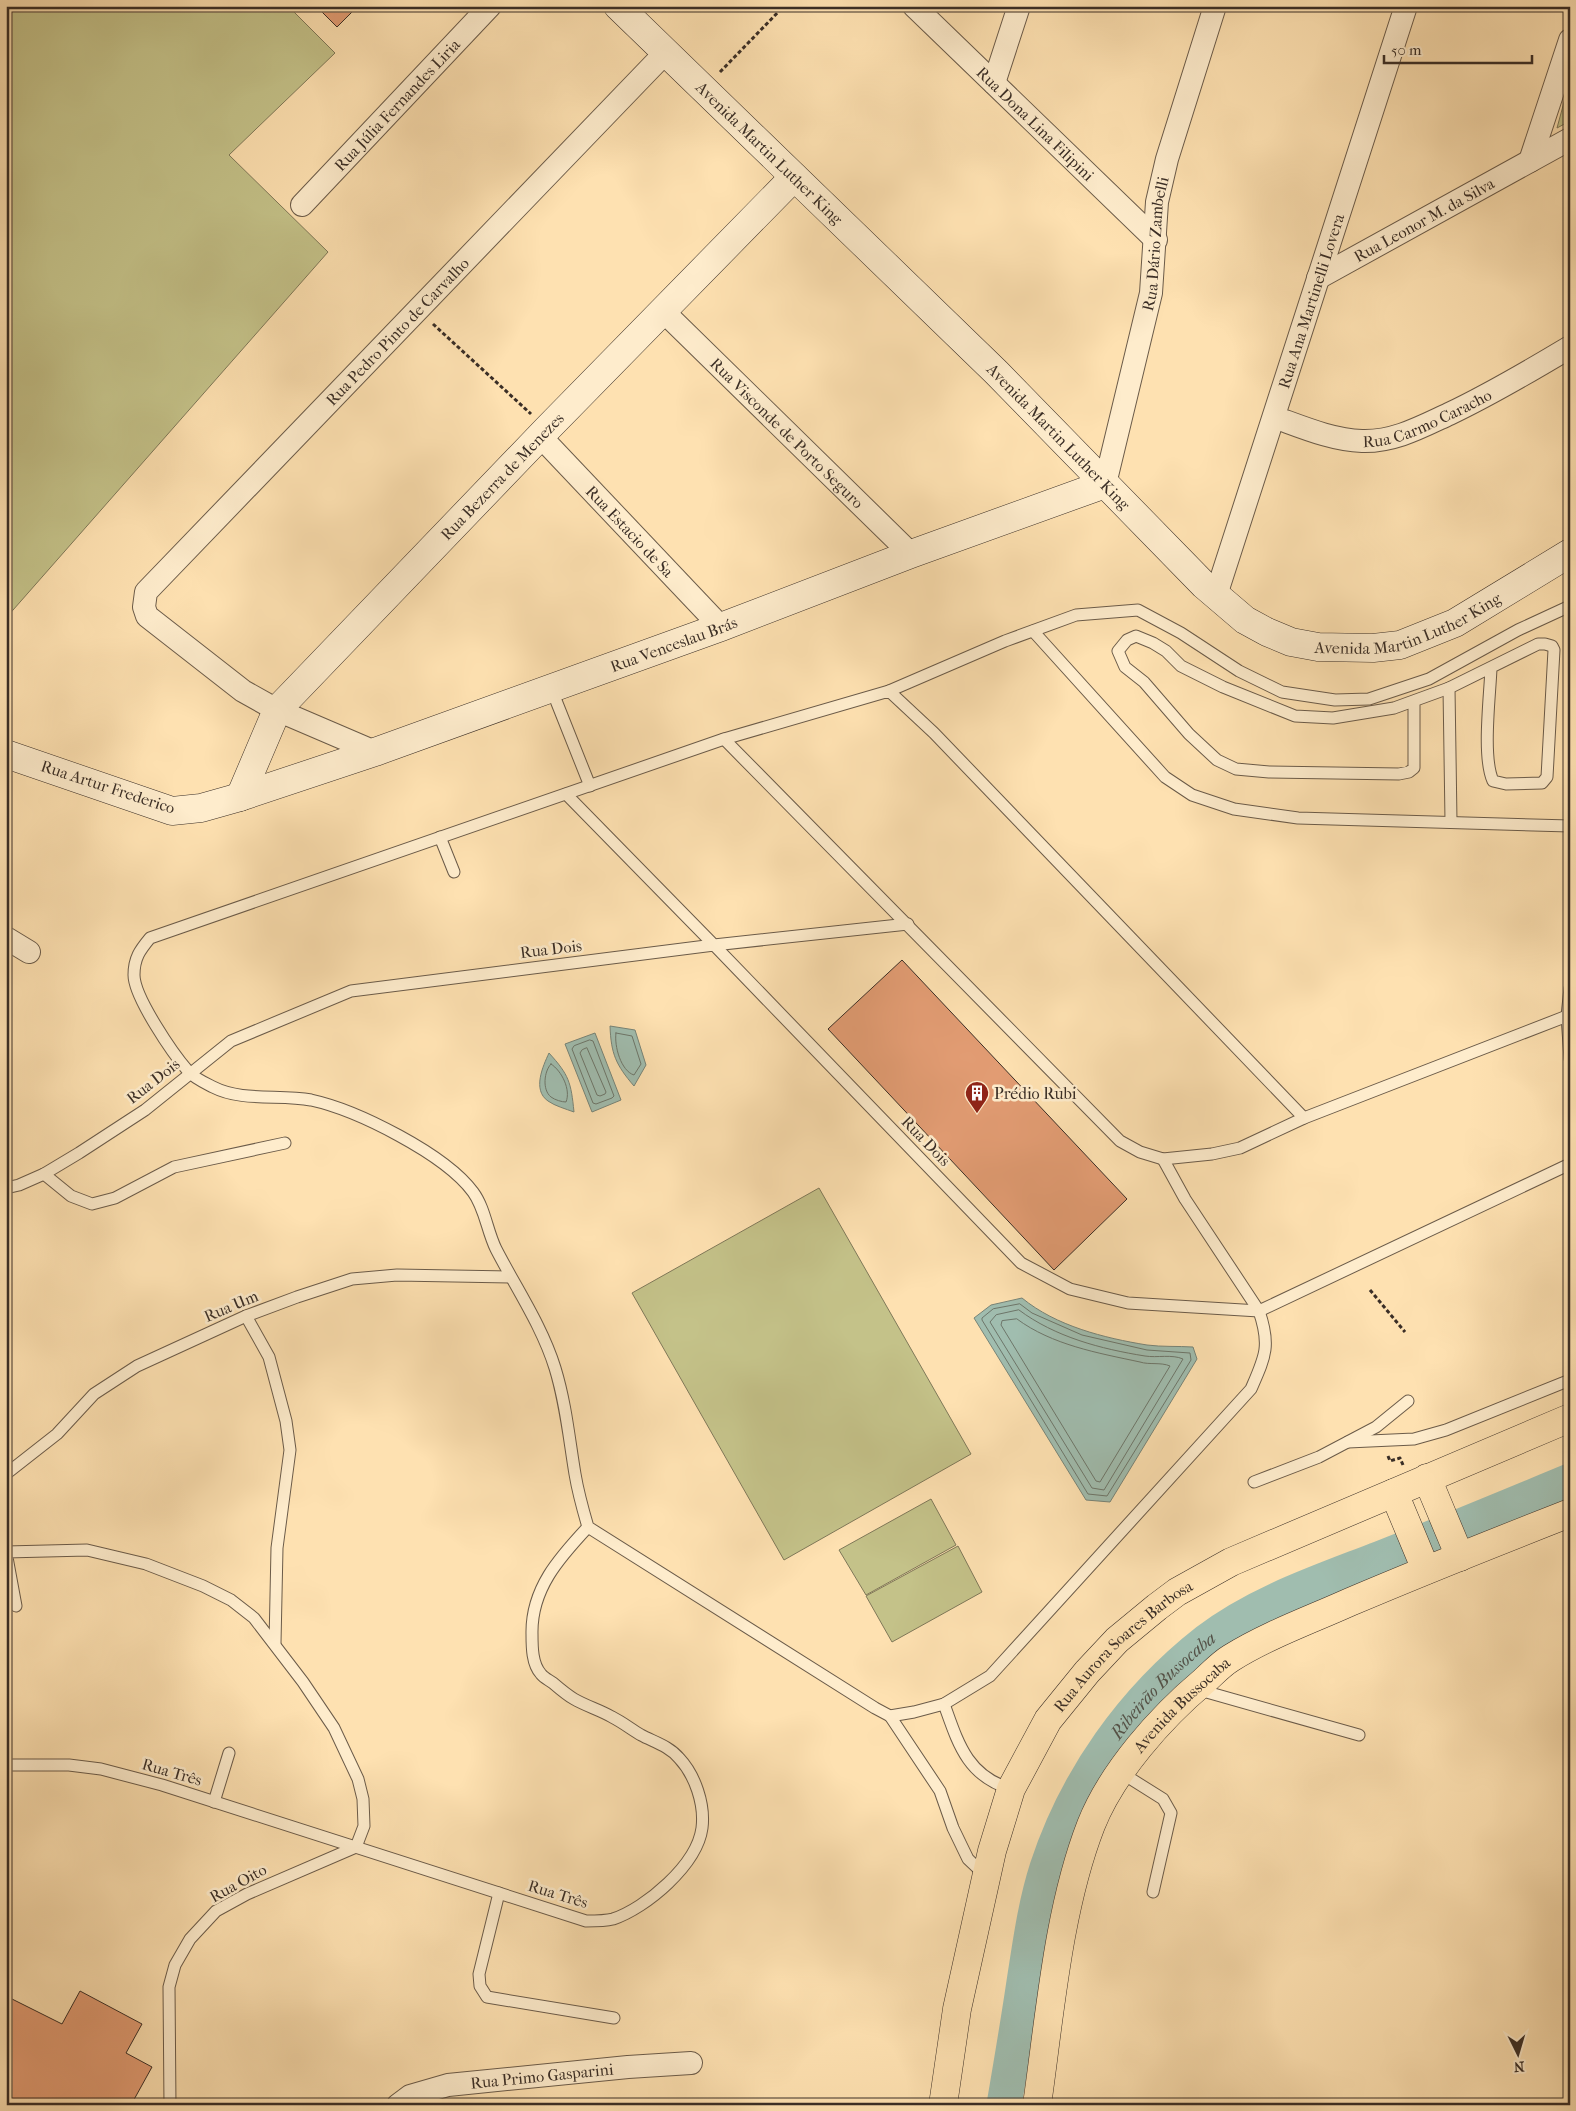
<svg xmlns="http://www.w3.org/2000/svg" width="1576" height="2111" font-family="'IM FELL French Canon',serif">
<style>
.green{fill:#c4c289;stroke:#7f7858}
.water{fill:#a0bdaf;stroke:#778478}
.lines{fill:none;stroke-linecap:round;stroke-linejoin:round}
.shore{stroke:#6d766a;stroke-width:1}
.river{stroke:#a0bdaf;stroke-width:35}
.building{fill:#e29c73;stroke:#3a2e26}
.lane-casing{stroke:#6b5b49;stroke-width:13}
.street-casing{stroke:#6b5b49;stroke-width:24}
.secondary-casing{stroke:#3a2e26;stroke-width:29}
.primary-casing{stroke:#3a2e26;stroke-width:29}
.path{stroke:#3a2e26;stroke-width:3;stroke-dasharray:4 2.5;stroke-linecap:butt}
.lane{stroke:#feeccc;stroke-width:11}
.street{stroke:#feeccc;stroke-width:22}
.secondary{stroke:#feeccc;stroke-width:28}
.primary{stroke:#fee1b1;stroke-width:28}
.labels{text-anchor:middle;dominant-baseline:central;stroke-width:5;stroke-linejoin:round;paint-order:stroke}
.street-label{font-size:16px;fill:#3a2e26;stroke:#feeccc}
.poi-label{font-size:16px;fill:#3a2e26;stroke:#feeccc;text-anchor:start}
.water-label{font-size:18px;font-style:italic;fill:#545248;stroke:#feeccc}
</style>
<rect width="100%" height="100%" fill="#fee1b1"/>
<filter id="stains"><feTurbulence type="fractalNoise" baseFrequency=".004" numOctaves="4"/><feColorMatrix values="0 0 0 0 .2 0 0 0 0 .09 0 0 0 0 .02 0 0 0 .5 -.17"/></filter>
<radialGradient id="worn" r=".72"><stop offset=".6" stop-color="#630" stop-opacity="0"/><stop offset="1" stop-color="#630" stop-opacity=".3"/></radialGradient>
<g class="green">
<polygon points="6,6 288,6 335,53 229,155 328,252 6,618"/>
<polygon points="1570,80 1570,121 1557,128"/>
<polygon points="819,1188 971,1454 784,1560 632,1293"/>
<polygon points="931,1499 956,1545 866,1595 839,1550"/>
<polygon points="958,1546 982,1592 892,1642 866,1596"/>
</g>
<g class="water">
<path d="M610 1026 635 1030 646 1065 634 1086C616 1065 611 1054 610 1026Z"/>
<polygon points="595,1033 621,1100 592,1112 565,1044"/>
<path d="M549 1053C569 1075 571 1082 574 1112 566 1109 555 1106 548 1101 532 1090 543 1066 549 1053Z"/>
<path d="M1022 1298C1056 1326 1104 1338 1147 1345 1162 1347 1178 1346 1193 1347L1197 1359 1110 1502 1086 1500 974 1318 991 1305Z"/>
</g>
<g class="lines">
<g class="shore">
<path d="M616 1033 632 1036 641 1064 634 1075C621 1071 614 1046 616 1033Z"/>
<polygon points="590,1040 593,1041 614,1096 612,1098 596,1104 593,1103 572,1049 574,1046"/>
<polygon points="587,1048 606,1092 605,1094 600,1096 597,1095 580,1053 582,1050"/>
<path d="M551 1064C562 1071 571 1090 566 1102 562 1102 555 1100 551 1097 542 1090 544 1071 551 1064Z"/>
<polygon points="1020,1304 1032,1313 1082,1335 1147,1350 1190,1353 1191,1360 1107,1496 1088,1494 982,1320 982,1318 993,1309"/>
<path d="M1019 1310C1055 1337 1101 1349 1145 1356 1157 1358 1172 1354 1183 1359L1104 1490 1092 1488 990 1322 996 1315Z"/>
<path d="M1017 1319C1052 1345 1098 1353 1140 1362 1149 1365 1161 1362 1170 1366L1100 1482 1096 1481 1001 1325 1002 1321Z"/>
</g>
<path class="river" id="s1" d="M1004 2105C1011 2064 1018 2023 1024 1982 1030 1944 1035 1905 1047 1868 1076 1779 1133 1699 1207 1641 1258 1602 1322 1581 1381 1558 1445 1533 1507 1507 1570 1481"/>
</g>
<g class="building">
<polygon points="316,6 358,6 337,27"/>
<polygon points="902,960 1127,1199 1054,1270 828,1029"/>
<polygon points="80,1991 142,2024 126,2053 152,2067 131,2105 6,2105 6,1996 62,2024"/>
</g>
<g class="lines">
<g class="lane-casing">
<g id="lane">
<polyline points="1033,631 1165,777 1192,795 1234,809 1298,818 1570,826"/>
<polyline points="551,688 590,786"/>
<polyline points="889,691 1005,641 1076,615 1138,610 1181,633 1239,671 1282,692 1335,700 1369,699 1429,679 1518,630 1570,606"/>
<polyline points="1414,701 1414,768 1409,772 1399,774 1269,772 1236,769 1217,760 1189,734 1144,682 1125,667 1118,651 1127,640 1136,636 1153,643 1166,651 1181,666 1223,687 1295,716 1333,718 1394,708 1449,688"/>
<polyline points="724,739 1120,1141 1140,1152 1163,1159 1212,1154 1240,1148 1304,1118 1567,1016"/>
<polyline points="566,794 714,945 908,924"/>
<path d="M1451 821 1449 688 1538 644H1545L1552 646 1554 650 1547 777 1542 783 1506 784 1493 781C1482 757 1490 696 1491 668"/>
<polyline points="440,837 454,872"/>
<polyline points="1570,988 1567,1016 1570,1059"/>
<path d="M1163 1159 1185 1199 1259 1311C1271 1346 1265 1357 1251 1389L990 1676 944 1704 914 1712 890 1716 875 1708 588 1527C583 1510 578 1492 575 1474 569 1438 566 1404 555 1368 542 1326 516 1288 496 1249 487 1231 485 1208 473 1192 445 1154 357 1110 311 1100 280 1094 242 1102 213 1087 205 1083 194 1078 188 1071 173 1054 134 997 134 975 134 958 140 950 150 938L724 739 889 691 934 733 1304 1118"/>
<polyline points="44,1174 71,1196 92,1204 115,1198 174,1167 285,1143"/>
<polyline points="6,1188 19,1185 44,1174 79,1153 145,1110 231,1041 351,991 714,945 1021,1263 1070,1289 1128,1303 1259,1311 1570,1164"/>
<polyline points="246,1316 269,1357 286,1421 290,1450 277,1548 275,1643"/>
<polyline points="1348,1442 1414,1439 1446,1430 1570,1380"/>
<polyline points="6,1474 57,1434 94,1394 137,1366 246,1316 297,1297 352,1279 397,1275 510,1277"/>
<polyline points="1254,1482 1319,1457 1376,1427 1408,1401"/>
<polyline points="16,1606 6,1552 87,1550 146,1564 203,1586 231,1600 254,1618 303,1682 334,1728 358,1779 363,1799 364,1826 356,1847 247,1894 216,1911 190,1939 175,1965 169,1987 170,2105"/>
<polyline points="1196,1689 1359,1735"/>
<path d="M944 1704C958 1743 967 1776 1011 1789"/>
<polyline points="890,1716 940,1791 953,1828 968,1859 986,1876"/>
<path d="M6 1765H69L101 1769 162 1785 586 1921C595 1921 605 1921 613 1919 646 1908 697 1865 702 1828 705 1804 695 1775 679 1758 669 1746 654 1742 641 1735 631 1729 622 1722 612 1717 600 1710 586 1706 574 1699 567 1695 560 1689 553 1683 549 1680 544 1678 541 1674 532 1664 532 1647 532 1634 531 1589 559 1558 588 1527"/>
<polyline points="1120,1772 1163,1799 1171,1813 1153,1892"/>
<polyline points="214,1802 229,1753"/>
<polyline points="499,1893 479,1974 480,1986 487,1997 614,2018"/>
</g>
</g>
<g class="street-casing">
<g id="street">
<path id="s2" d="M914 6 1156 240"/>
<polyline points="994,83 1019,6"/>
<polyline points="1530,161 1570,40"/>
<path id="s3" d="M302 205 490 6"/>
<path id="s4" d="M1318 278 1570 139"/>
<path id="s5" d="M663 311 911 554"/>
<path id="s6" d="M1274 417C1302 427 1332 440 1362 441 1394 442 1421 427 1449 414 1491 394 1530 371 1570 347"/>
<path id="s7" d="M540 436 721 627"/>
<path id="s8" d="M1105 484 1151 293 1157 202 1167 159 1215 6"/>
<path id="s9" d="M1216 595 1406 6"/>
<path id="s10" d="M375 752 277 710 243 691 147 616 144 607 146 592 665 53"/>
<polyline points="6,938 29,952"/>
<path id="s11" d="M398 2105 410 2096 448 2085 628 2067 691 2063"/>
</g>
</g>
<g class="secondary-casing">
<g id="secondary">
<path id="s12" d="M618 6 996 372 1204 585 1245 620 1267 632 1291 642 1318 647 1373 648 1400 645 1455 623 1570 553"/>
<path id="s13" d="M6 754 172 811 201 808 240 797 375 752 721 627 911 554 1105 484"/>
<path id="s14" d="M240 797 277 710 547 429 794 177"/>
</g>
</g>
<g class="primary-casing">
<g id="primary">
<polyline points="1427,1478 1460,1557"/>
<polyline points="1394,1493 1426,1570"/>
<path id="s15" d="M943 2105 957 2009 992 1851 1011 1789 1048 1720 1087 1672 1117 1640 1157 1607 1177 1592 1231 1562 1570 1418"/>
<path id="s16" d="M1037 2105C1050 2014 1058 1910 1091 1825 1112 1772 1161 1717 1204 1681 1213 1673 1221 1664 1231 1658 1268 1635 1310 1620 1350 1602 1423 1571 1496 1542 1570 1513"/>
</g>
</g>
<g class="path">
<polyline points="720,72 784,6"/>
<polyline points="433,324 531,414"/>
<polyline points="1370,1290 1405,1332"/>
<polyline points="1388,1456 1390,1461 1400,1458 1403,1465"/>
</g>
<use href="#lane" class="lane"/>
<use href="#street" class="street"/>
<use href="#secondary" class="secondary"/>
<use href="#primary" class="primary"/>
</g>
<defs>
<g id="building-pin" transform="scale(1.25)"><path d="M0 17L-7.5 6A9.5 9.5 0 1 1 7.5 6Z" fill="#8f2418" stroke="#feeccc"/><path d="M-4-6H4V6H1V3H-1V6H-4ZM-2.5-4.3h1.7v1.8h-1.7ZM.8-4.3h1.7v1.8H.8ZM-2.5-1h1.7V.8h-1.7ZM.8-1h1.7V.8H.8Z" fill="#fff"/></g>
</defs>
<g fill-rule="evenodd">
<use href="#building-pin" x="977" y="1093"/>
</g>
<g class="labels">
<g class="street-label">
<text stroke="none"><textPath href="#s3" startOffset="138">Rua Júlia Fernandes Liria</textPath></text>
<text stroke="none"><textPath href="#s2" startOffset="169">Rua Dona Lina Filipini</textPath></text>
<text stroke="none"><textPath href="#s12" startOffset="211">Avenida Martin Luther King</textPath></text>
<text stroke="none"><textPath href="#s4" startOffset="121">Rua Leonor M. da Silva</textPath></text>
<text stroke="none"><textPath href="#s8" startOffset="246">Rua Dário Zambelli</textPath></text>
<text stroke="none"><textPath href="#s9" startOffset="309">Rua Ana Martinelli Lovera</textPath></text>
<text stroke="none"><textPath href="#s10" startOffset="654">Rua Pedro Pinto de Carvalho</textPath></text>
<text stroke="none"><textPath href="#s6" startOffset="161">Rua Carmo Caracho</textPath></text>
<text stroke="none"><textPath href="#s5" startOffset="174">Rua Visconde de Porto Seguro</textPath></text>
<text stroke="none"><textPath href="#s12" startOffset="616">Avenida Martin Luther King</textPath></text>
<text stroke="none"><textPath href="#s14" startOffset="419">Rua Bezerra de Menezes</textPath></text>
<text stroke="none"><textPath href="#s7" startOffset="131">Rua Estacio de Sa</textPath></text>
<text stroke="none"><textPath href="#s12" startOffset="1051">Avenida Martin Luther King</textPath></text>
<text stroke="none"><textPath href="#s13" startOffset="705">Rua Venceslau Brás</textPath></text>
<text transform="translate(108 787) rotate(18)">Rua Artur Frederico</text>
<text transform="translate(551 949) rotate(-7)">Rua Dois</text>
<text transform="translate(153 1081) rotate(-38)">Rua Dois</text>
<text transform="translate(926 1141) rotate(46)">Rua Dois</text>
<text transform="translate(231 1306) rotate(-23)">Rua Um</text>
<text stroke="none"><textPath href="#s15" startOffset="508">Rua Aurora Soares Barbosa</textPath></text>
<text stroke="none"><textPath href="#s16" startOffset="438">Avenida Bussocaba</textPath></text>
<text transform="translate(172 1772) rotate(16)">Rua Três</text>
<text transform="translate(238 1883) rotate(-29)">Rua Oito</text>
<text transform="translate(558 1894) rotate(17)">Rua Três</text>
<text stroke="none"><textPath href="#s11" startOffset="149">Rua Primo Gasparini</textPath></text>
</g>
<g class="poi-label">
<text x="994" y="1093">Prédio Rubi</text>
</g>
<g class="water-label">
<text stroke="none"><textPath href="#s1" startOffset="460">Ribeirão Bussocaba</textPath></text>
</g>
</g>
<rect width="1576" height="2111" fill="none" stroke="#fee1b1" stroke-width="25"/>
<rect x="8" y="8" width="1561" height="2096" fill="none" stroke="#3a2e26" stroke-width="2.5"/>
<rect x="12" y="12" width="1551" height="2086" fill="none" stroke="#3a2e26"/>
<g transform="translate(1518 2054) rotate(175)" stroke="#feeccc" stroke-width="4" paint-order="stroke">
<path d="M0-4L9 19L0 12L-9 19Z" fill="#3a2e26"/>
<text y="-8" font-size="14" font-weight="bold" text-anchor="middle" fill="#3a2e26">N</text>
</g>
<path d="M1384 55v8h148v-8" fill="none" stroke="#3a2e26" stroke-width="2.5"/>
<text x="1391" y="55" font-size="15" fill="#3a2e26" stroke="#feeccc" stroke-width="4" paint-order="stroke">50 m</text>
<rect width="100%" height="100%" filter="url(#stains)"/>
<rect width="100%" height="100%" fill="url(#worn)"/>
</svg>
